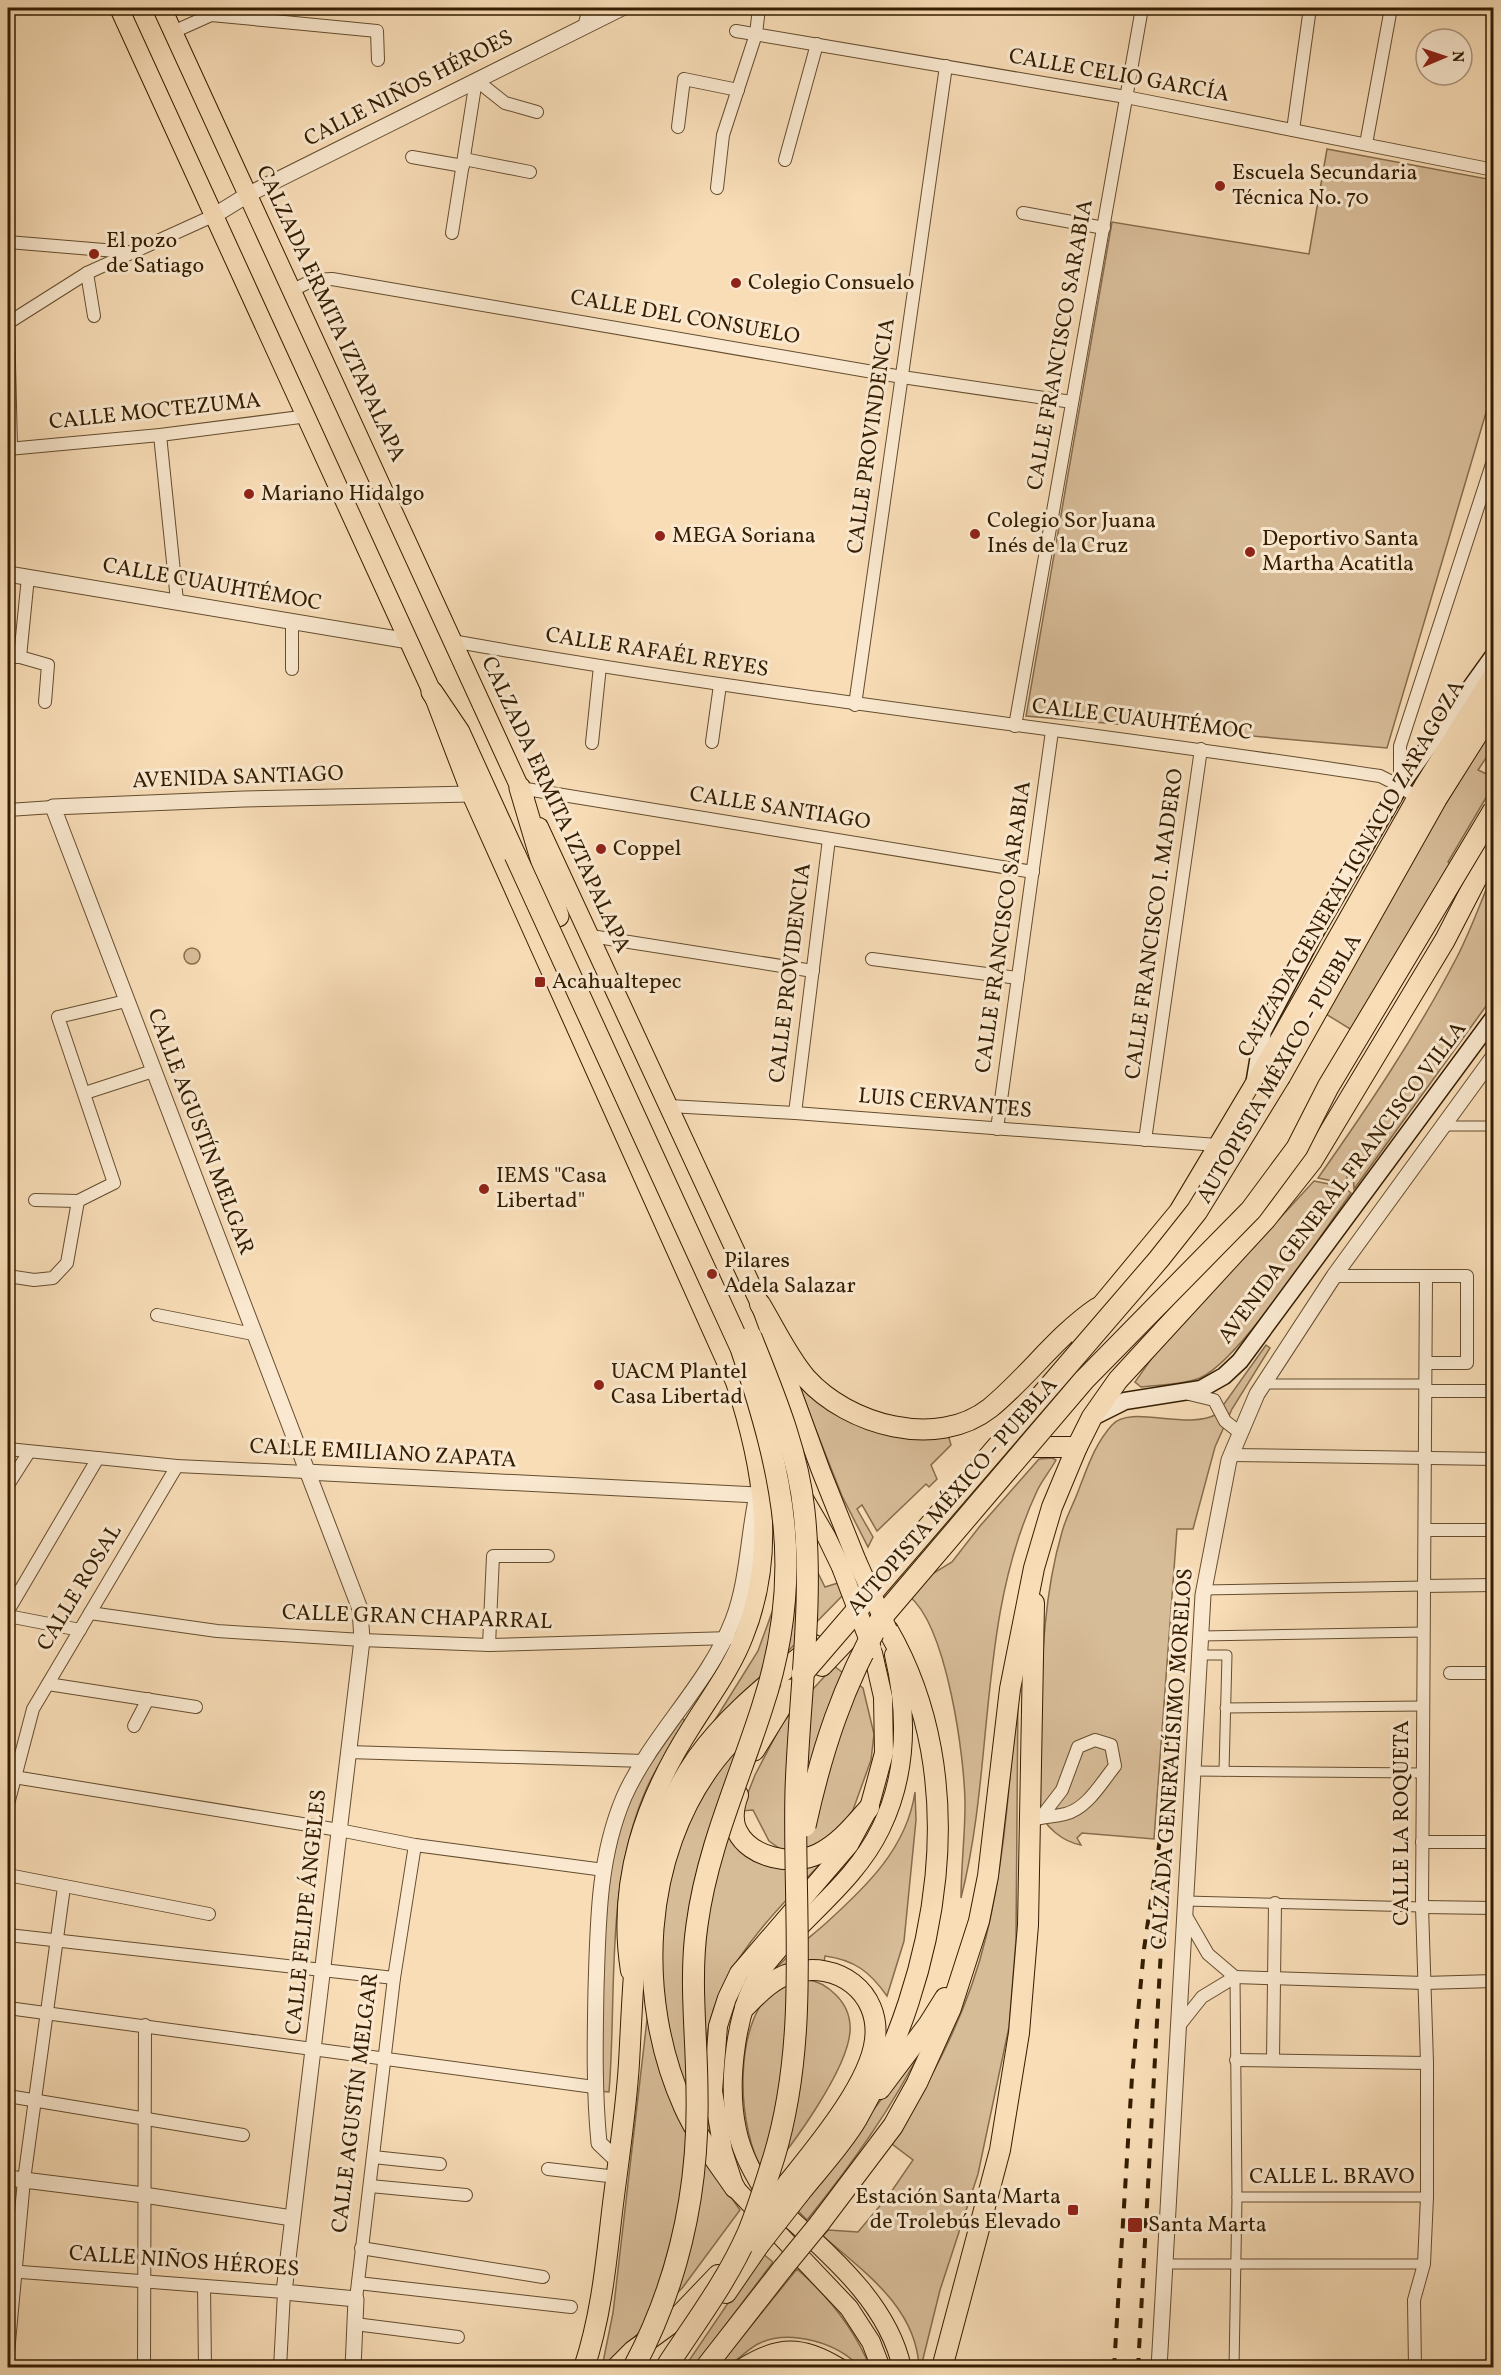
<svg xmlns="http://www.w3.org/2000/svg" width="1501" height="2375" font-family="Vollkorn,serif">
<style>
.green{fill:#d7bc98;stroke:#866c4c;stroke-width:1.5}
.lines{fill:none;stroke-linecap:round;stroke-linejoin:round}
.pedestrian-casing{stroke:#654d2e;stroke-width:11}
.minor-casing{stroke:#654d2e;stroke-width:14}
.tertiary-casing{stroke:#654d2e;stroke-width:17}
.secondary-casing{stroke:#341d01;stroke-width:19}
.primary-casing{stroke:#341d01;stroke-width:20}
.trunk-casing{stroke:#341d01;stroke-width:22}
.motorway-casing{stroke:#341d01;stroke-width:23}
.pedestrian{stroke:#fae9d0;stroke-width:9}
.minor{stroke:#fae9d0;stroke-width:12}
.tertiary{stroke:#fae9d0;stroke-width:15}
.secondary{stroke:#fae9d0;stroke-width:16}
.primary{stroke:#f8ddb7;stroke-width:18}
.trunk{stroke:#f8ddb7;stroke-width:20}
.motorway{stroke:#f8ddb7;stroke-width:21}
.rail{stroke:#341d01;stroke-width:4;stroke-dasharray:10 10;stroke-linecap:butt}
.primary-bridge-casing{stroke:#341d01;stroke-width:20;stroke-linecap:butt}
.trunk-bridge-casing{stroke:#341d01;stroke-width:22;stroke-linecap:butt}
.motorway-bridge-casing{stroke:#341d01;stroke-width:23;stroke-linecap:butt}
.primary-bridge{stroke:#f8ddb7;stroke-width:18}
.trunk-bridge{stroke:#f8ddb7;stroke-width:20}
.motorway-bridge{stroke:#f8ddb7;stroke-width:21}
.poi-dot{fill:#8f2418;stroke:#fae9d0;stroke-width:2}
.labels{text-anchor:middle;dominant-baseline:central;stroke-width:6;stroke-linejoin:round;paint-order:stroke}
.street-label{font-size:22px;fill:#341d01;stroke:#fae9d0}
.poi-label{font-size:22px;fill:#341d01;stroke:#fae9d0;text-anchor:start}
</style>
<rect width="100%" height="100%" fill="#f8ddb7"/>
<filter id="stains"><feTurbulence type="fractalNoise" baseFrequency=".00333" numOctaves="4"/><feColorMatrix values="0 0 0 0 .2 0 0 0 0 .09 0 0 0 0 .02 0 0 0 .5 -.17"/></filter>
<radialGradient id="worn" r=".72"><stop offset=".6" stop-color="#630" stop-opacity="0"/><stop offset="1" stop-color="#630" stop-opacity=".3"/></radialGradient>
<g class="green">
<polygon points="1327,149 1493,180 1493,389 1387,748 1026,716 1112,222 1309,254"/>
<polygon points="1493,714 1494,746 1478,770 1493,777 1493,786 1448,862 1464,871 1368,1040 1308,1003"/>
<path d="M1493 873 1494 993 1489 1002 1354 1189 1353 1173 1359 1164 1349 1157 1343 1166 1347 1169V1184L1318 1178C1368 1107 1417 1034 1457 957 1471 930 1481 901 1493 873Z"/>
<circle cx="192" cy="956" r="8"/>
<path d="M1314 1181 1344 1187 1351 1193C1322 1233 1240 1361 1200 1378 1182 1385 1159 1385 1141 1387L1135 1382 1154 1355Z"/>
<path d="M1266 1345 1270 1348 1232 1409 1215 1447 1193 1529H1177L1154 1839 1082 1833 1077 1838 1081 1845C1064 1842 1043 1827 1039 1808 1035 1790 1040 1759 1040 1740 1042 1670 1042 1600 1062 1532 1066 1517 1074 1503 1079 1489 1088 1466 1095 1444 1112 1425 1130 1404 1187 1431 1217 1414Z"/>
<polygon points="793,1372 817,1398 948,1434 951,1445 931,1465 937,1479 929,1487 926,1484 877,1531 862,1505 857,1509 873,1537 868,1547 842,1496"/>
<polygon points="758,1431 801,1510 792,1521 825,1587 838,1583 843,1595 705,1736 758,1651 776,1601 780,1523"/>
<path d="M1052 1458 1056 1460C1050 1471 1042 1480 1037 1491 977 1619 995 1764 961 1898 961 1867 965 1836 965 1806 965 1758 947 1626 909 1596L932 1574 952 1562 980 1526 1039 1459Z"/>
<polygon points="834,1666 863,1688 874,1734 871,1760 853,1810 838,1831 815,1847 783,1851 769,1841 753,1810 741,1811 755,1775 783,1722"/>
<path d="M1018 1688 1016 1940 1009 2027 978 2174 940 2290 921 2367H919C916 2307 864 2272 823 2236L828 2230 858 2232 889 2195 913 2160 892 2144C932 2079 968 2012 986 1937 1006 1855 1010 1771 1018 1688Z"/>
<path d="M682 1718 686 1722C671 1746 653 1771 643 1797 605 1891 617 1994 609 2092L599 2091C607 1997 593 1894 629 1804 641 1773 664 1746 682 1718Z"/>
<path d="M741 1739 739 1845 827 1857C737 1951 679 2008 714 2146 703 2125 690 2103 682 2080 651 1992 653 1892 695 1808 707 1784 726 1761 741 1739Z"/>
<path d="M915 1792 916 1820 904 1941 887 1996C870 1972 855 1960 825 1956L824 1962 774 1971C789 1953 808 1939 825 1924 866 1887 907 1848 915 1792Z"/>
<path d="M808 1980C819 1981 828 1987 836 1995 846 2005 851 2018 850 2032 847 2070 792 2147 766 2175 736 2136 730 2012 781 1986 788 1982 800 1982 808 1980Z"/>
<polygon points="648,2011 698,2149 740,2210 683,2287 606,2367 602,2367 613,2313"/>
<path d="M925 2042C893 2107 852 2164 807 2220L797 2210Z"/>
<polygon points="762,2253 773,2262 694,2367 684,2368"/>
<path d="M797 2269C829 2297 854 2328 870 2367H859C840 2343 789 2329 760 2343 744 2350 735 2367 717 2368Z"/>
</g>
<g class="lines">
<g class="pedestrian-casing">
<g id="pedestrian">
<polyline points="1444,1126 1494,1126"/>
<polyline points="1264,1384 1426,1384"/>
<polyline points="1205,1590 1424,1586"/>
<polyline points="1201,1636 1424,1632"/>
<polyline points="1200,1655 1227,1655 1224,1771"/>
<polyline points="1225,1708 1424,1706"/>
<polyline points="1193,1771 1423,1773"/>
<polyline points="1186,1901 1422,1907"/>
<polyline points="1237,2197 1427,2197"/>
<polyline points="1165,2264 1424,2264"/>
<polyline points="1234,2368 1237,2197 1235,1977"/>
</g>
</g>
<g class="minor-casing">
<g id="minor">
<polyline points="584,27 589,8"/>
<polyline points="736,31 1126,97 1494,170"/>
<polyline points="173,32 211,15 377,31 378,60"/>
<polyline points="476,80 505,103 537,112"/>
<polyline points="678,127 684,79 738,90"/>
<polyline points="1293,130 1310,8"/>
<polyline points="1366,144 1391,8"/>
<polyline points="412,157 463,166"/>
<polyline points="464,159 530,172"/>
<polyline points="785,160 817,44"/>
<polyline points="717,188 723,135 756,34 759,8"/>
<polyline points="1023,213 1104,228"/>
<polyline points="452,233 476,80"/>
<polyline points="8,242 128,252"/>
<polyline points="87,273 94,316"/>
<polyline points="293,290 313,280 332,279 902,377 1072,402"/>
<polyline points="8,322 11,448"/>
<polyline points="8,323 87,273 215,215"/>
<polyline points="160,435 177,601"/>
<polyline points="8,449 160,435 308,416"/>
<path d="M452 641C760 696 1071 729 1380 776L1400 786 1417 798"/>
<polyline points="8,657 20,657 48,665 45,702"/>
<polyline points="20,657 28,577"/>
<polyline points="292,669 292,622"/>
<polyline points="855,705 946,66"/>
<polyline points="1015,726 1142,8"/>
<polyline points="712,742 720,685"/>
<polyline points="592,743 600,666"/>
<polyline points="1400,786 1400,746 1494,458"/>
<polyline points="520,788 1033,872"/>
<polyline points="8,810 53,807"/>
<polyline points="591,936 813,971"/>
<polyline points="872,959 1018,978"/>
<polyline points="85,1093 153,1071"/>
<polyline points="669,1106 795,1113 1217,1145"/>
<polyline points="795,1113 829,839"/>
<polyline points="997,1129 1052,731"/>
<polyline points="1145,1140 1201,749"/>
<polyline points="35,1200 78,1201 114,1183 58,1017 126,1001"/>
<polyline points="8,1276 34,1280 53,1278 67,1263 78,1201"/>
<polyline points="1334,1276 1467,1276 1467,1363 1426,1363"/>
<polyline points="157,1315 253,1334"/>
<polyline points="1426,1391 1494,1391"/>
<polyline points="1189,1394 1214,1400 1225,1421 1239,1432"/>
<polyline points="8,1449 177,1466 306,1472"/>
<polyline points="1231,1455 1494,1459"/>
<polyline points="8,1485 29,1452"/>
<polyline points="1425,1530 1494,1530"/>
<polyline points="1424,1586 1494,1585"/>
<polyline points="8,1611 98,1458"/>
<polyline points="90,1613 217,1631 362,1640 489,1645 731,1638"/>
<polyline points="8,1616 80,1630"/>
<polyline points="489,1645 493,1556 548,1556"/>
<polyline points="1450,1673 1494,1673"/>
<polyline points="48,1684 196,1707"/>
<polyline points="134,1726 148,1699"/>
<polyline points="348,1752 645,1761"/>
<polyline points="8,1776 339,1830 415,1845 604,1870"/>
<polyline points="8,1804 33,1709 177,1466"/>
<path d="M1029 1822C1044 1815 1051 1818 1065 1814 1087 1809 1101 1783 1115 1766L1111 1745 1095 1740 1078 1747 1062 1790 1042 1816"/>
<polyline points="1422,1842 1494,1842"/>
<polyline points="8,1875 209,1914"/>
<polyline points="1422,1907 1494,1908"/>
<polyline points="1186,1916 1208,1954 1235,1977"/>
<polyline points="8,1935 394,1978"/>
<polyline points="8,2008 594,2087"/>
<polyline points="1179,2026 1202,1997 1235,1977 1424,1983 1494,1981"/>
<polyline points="1273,2059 1275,1903"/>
<polyline points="1236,2060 1427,2063"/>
<polyline points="8,2096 243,2135"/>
<polyline points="373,2157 440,2164"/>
<polyline points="548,2169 617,2177"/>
<polyline points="370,2186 466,2195"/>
<polyline points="361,2248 543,2277"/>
<polyline points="8,2271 284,2292 280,2368"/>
<polyline points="358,2283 571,2307"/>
<polyline points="204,2286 205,2368"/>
<polyline points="356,2299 394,1978 415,1845"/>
<polyline points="355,2324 458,2337"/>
<polyline points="8,2353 24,2180 64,1887"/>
<polyline points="144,2368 145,2025"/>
<polyline points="1415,2368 1414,2300 1424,2264 1427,2197 1427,2063 1422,1907 1426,1276"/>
</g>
</g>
<g class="tertiary-casing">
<g id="tertiary">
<polyline points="215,215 249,194 622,8"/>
<polyline points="8,574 409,641"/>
<polyline points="306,1472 757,1495"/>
<path d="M619 2162 599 2143C594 2091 595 2041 596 1989 598 1924 598 1858 624 1797 652 1734 708 1685 733 1620 748 1581 748 1536 757 1495H762"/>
<polyline points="8,2178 144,2195 292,2218"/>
<polyline points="353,2368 356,2299 284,2292 362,1640 360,1609 53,807 244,799 471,794"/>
<polyline points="1159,2368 1203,1595 1229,1460 1257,1394 1334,1276 1494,1056"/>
</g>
</g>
<g class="secondary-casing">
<g id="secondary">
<polyline points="1255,1079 1263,1031 1312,938 1400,786 1494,655"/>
<polyline points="1093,1417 1125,1401 1201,1389 1224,1376 1240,1361 1494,1017"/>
</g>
</g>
<g class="primary-casing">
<g id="primary">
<path d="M119 8 432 692 471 794 735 1382C762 1465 778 1552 744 1636 732 1668 710 1697 692 1726 644 1801 616 1882 630 1971"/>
<polyline points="162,8 525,799"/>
<polyline points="539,827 760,1304 821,1471 857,1561"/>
<polyline points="802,1495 826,1536 841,1567"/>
<polyline points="873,1653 883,1697 884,1753 869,1808 849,1845 739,1973 727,1998 718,2026 713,2091 723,2151 735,2188 849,2308 871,2342 881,2368"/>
<path d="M894 1655C908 1714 908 1772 881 1828 855 1883 800 1919 764 1967 735 2005 727 2084 737 2130 742 2155 755 2177 769 2199 818 2246 887 2297 902 2368"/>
</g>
</g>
<g class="trunk-casing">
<g id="trunk">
<path d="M760 1304C775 1329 788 1357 806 1378 848 1425 937 1450 990 1408 1028 1377 1056 1336 1097 1308"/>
<polyline points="1082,1340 1102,1305 1179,1212 1253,1088 1425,785 1494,675"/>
<polyline points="1035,1447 1077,1447"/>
<polyline points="867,1610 909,1571 970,1493"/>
<polyline points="822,1666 874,1611"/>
<path d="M738 1795C734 1806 731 1819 737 1831 750 1858 792 1866 818 1854 839 1844 854 1825 869 1808"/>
<path d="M745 2007C759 1993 773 1978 792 1973 837 1960 881 1992 875 2040 870 2084 816 2148 788 2183"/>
<polyline points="880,2089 928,2025 945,1998"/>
<path d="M735 2188C717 2162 697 2136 684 2107 635 1998 641 1855 716 1759 730 1741 747 1725 764 1710"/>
<path d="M799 2194C818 2170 841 2146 857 2119 939 1974 974 1780 888 1630"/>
<polyline points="819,2224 893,2126 917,2083 951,2008 979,1921 988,1876 1010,1689 1034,1568 1052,1507 1077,1447 1092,1417 1118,1380 1266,1219 1312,1161 1445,940 1494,845"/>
<polyline points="726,2293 759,2245"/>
<path d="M584 2368C601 2317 606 2264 612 2212 618 2162 626 2113 629 2063 635 1958 634 1848 697 1758 728 1714 773 1680 814 1645"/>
<polyline points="616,2368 633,2351 673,2322 718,2275"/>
<polyline points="705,2368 783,2268"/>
<path d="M744 2368C779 2346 802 2346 838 2368"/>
<polyline points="942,2368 1000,2150 1019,2033 1028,1925 1034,1603"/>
</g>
</g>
<g class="motorway-casing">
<g id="motorway">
<polyline points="432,692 459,732 515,855"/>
<polyline points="520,788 558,916"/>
<polyline points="1280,1076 1436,799 1494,707"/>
<polyline points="754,1750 791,1690"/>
</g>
</g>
<use href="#pedestrian" class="pedestrian"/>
<use href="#minor" class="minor"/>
<use href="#tertiary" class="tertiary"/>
<use href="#secondary" class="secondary"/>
<use href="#primary" class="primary"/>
<use href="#trunk" class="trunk"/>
<use href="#motorway" class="motorway"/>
<g class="rail">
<polyline points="1114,2368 1132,2077 1144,1949 1162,1825 1175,1596"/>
<polyline points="1138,2368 1166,1858"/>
</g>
<g class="primary-bridge-casing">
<g id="primary-bridge">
<polyline points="857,1561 888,1630"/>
<polyline points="841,1567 872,1649"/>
</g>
</g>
<g class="trunk-bridge-casing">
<g id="trunk-bridge">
<polyline points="753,2232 788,2183"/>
<polyline points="759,2245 799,2194"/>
<polyline points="783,2268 819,2224"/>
</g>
</g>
<g class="motorway-bridge-casing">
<g id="motorway-bridge">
<path d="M515 855 741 1348C784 1477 806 1575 762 1708 739 1780 707 1849 697 1925 689 1980 697 2037 697 2093 699 2189 679 2282 634 2367"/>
<polyline points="802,1674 1159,1259 1197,1211 1280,1076"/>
<path d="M805 1826C822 1749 843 1685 882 1617L1084 1380 1251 1210 1297 1148 1328 1087 1494 810"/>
<path d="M667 2366C695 2323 727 2281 748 2233 758 2209 766 2182 774 2157 810 2038 793 1912 796 1790 799 1697 814 1603 804 1511 798 1451 773 1392 751 1337"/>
</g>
</g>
<use href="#primary-bridge" class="primary-bridge"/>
<use href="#trunk-bridge" class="trunk-bridge"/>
<use href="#motorway-bridge" class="motorway-bridge"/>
</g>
<g class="poi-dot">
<circle cx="1220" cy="186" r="6"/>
<circle cx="94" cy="254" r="6"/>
<circle cx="736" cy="283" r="6"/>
<circle cx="249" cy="494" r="6"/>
<circle cx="975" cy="534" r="6"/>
<circle cx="660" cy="536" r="6"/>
<circle cx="1250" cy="552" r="6"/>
<circle cx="601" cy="849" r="6"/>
<rect x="534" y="976" width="12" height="12" rx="3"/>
<circle cx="484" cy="1189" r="6"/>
<circle cx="712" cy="1274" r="6"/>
<circle cx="599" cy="1385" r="6"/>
<rect x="1067" y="2204" width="12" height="12" rx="3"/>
<rect x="1127" y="2217" width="16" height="16" rx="3"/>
</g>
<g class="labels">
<g class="street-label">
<text transform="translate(1119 76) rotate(10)">CALLE CELIO GARCÍA</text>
<text transform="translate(409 89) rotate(-27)">CALLE NIÑOS HÉROES</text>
<text transform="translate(330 314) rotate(65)">CALZADA ERMITA IZTAPALAPA</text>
<text transform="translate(685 318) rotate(10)">CALLE DEL CONSUELO</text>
<text transform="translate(1061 345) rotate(-80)">CALLE FRANCISCO SARABIA</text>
<text transform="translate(155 412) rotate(-6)">CALLE MOCTEZUMA</text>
<text transform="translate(872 436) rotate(-82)">CALLE PROVINDENCIA</text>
<text transform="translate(212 585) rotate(10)">CALLE CUAUHTÉMOC</text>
<text transform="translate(657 653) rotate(9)">CALLE RAFAÉL REYES</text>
<text transform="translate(1142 720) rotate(7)">CALLE CUAUHTÉMOC</text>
<text transform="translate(238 778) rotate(-2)">AVENIDA SANTIAGO</text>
<text transform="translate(555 805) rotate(65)">CALZADA ERMITA IZTAPALAPA</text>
<text transform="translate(780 809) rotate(9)">CALLE SANTIAGO</text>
<text transform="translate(1352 869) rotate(-60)">CALZADA GENERAL IGNACIO ZARAGOZA</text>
<text transform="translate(1155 924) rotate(-82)">CALLE FRANCISCO I. MADERO</text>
<text transform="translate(1004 927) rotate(-82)">CALLE FRANCISCO SARABIA</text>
<text transform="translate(791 973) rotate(-83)">CALLE PROVIDENCIA</text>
<text transform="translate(1280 1069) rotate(-60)">AUTOPISTA MÉXICO - PUEBLA</text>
<text transform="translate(945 1104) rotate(5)">LUIS CERVANTES</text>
<text transform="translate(200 1132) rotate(69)">CALLE AGUSTÍN MELGAR</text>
<text transform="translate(1343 1183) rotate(-53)">AVENIDA GENERAL FRANCISCO VILLA</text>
<text transform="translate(383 1454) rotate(3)">CALLE EMILIANO ZAPATA</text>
<text transform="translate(953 1497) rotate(-49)">AUTOPISTA MÉXICO - PUEBLA</text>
<text transform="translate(80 1588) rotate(-59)">CALLE ROSAL</text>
<text transform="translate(417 1618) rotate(2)">CALLE GRAN CHAPARRAL</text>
<text transform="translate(1173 1759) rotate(-86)">CALZADA GENERALÍSIMO MORELOS</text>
<text transform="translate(1402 1823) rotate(-90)">CALLE LA ROQUETA</text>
<text transform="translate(307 1912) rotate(-84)">CALLE FELIPE ÁNGELES</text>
<text transform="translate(356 2103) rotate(-83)">CALLE AGUSTÍN MELGAR</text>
<text x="1332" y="2177">CALLE L. BRAVO</text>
<text transform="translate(184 2262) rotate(4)">CALLE NIÑOS HÉROES</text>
</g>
<g class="poi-label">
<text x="1232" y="173">Escuela Secundaria<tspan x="1232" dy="25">Técnica No. 70</tspan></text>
<text x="106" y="241">El pozo<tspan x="106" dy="25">de Satiago</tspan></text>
<text x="748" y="283">Colegio Consuelo</text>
<text x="261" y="494">Mariano Hidalgo</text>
<text x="987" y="521">Colegio Sor Juana<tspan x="987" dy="25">Inés de la Cruz</tspan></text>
<text x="672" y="536">MEGA Soriana</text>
<text x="1262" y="539">Deportivo Santa<tspan x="1262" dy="25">Martha Acatitla</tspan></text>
<text x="613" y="849">Coppel</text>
<text x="552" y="982">Acahualtepec</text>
<text x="496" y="1176">IEMS "Casa<tspan x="496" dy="25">Libertad"</tspan></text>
<text x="724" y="1261">Pilares<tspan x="724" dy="25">Adela Salazar</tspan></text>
<text x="611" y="1372">UACM Plantel<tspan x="611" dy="25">Casa Libertad</tspan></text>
<text x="1061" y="2197" text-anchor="end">Estación Santa Marta<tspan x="1061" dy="25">de Trolebús Elevado</tspan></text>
<text x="1148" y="2225">Santa Marta</text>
</g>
</g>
<rect width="1501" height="2375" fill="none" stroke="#f8ddb7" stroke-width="30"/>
<rect x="9" y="9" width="1483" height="2357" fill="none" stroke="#341d01" stroke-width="3"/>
<rect x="15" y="15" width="1471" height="2345" fill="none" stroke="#341d01" stroke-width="1.5"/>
<g transform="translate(1444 57) rotate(88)"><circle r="28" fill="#fae9d0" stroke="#ab977d" stroke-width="1.5"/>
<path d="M0-4.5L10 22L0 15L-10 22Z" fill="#8f2418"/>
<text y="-9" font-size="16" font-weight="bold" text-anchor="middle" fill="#341d01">N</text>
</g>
<rect width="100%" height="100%" filter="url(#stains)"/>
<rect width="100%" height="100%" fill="url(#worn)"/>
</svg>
